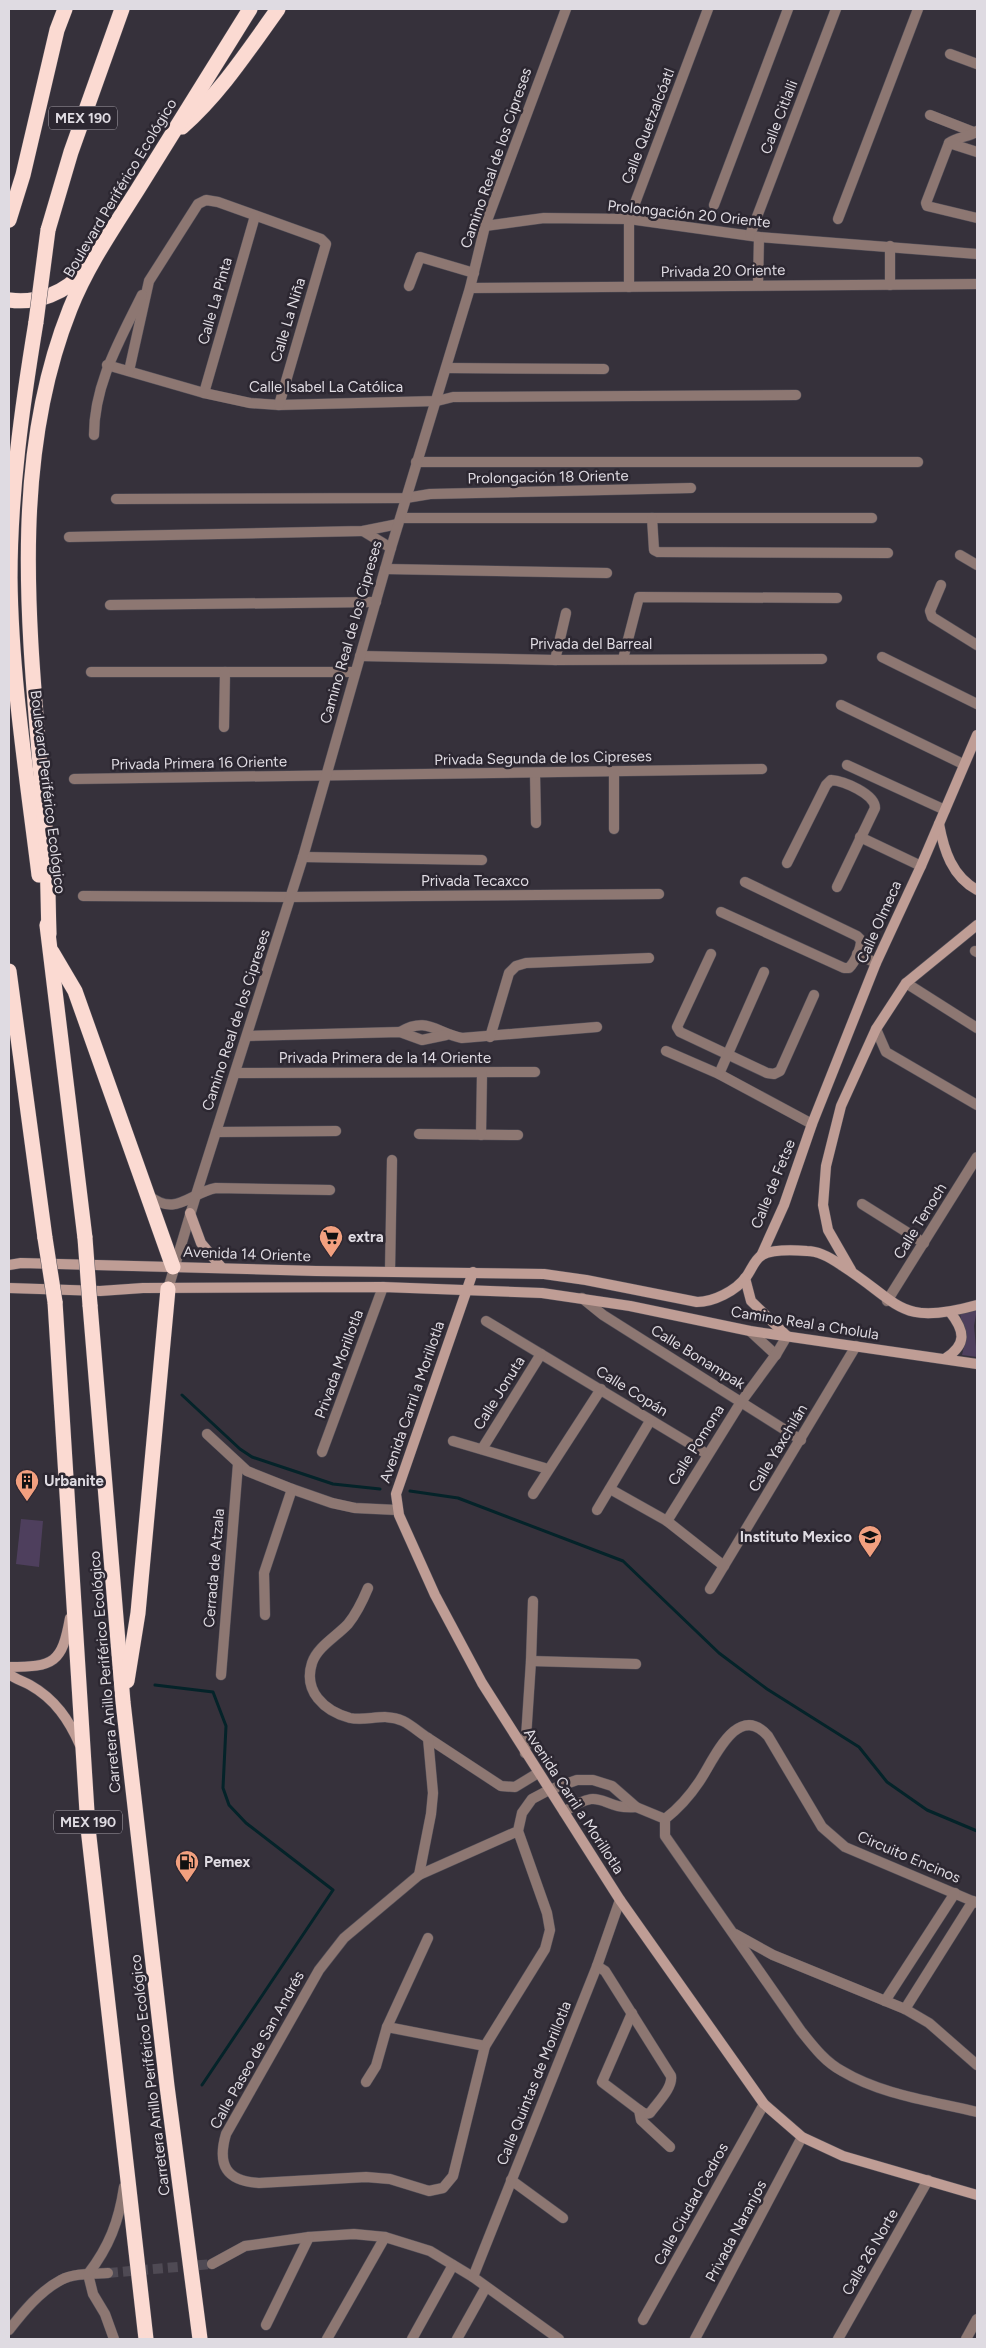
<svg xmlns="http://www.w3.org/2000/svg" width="986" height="2348" font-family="Figtree,sans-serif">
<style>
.grass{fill:#4e3f5d}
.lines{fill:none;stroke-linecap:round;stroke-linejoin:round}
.stream{stroke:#042329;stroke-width:3}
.street-tunnel{stroke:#4f4a54;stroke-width:10;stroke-dasharray:10 5;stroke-linecap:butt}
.street-casing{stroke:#545059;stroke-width:11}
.secondary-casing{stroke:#545059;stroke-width:11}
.highway-casing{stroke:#545059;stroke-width:16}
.street{stroke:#8d7772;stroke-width:10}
.secondary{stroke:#bf9d95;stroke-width:10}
.highway{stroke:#fbdad2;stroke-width:15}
.highway-bridge-casing{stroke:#545059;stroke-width:16;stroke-linecap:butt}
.highway-bridge{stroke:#fbdad2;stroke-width:15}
.labels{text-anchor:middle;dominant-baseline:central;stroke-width:5;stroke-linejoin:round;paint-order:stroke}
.shield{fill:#2c2731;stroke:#a9a5ad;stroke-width:1}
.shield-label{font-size:14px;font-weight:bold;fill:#dfdbe2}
.street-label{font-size:15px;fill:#dfdbe2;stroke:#2c2731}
.poi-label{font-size:15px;font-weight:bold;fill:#dfdbe2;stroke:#2c2731;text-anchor:start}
</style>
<rect width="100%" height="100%" fill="#36313b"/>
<g class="grass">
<polygon points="977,1309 974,1326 977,1357 962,1355 966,1338 960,1314"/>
<polygon points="21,1519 43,1521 39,1567 16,1564"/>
</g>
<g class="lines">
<g class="stream">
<polyline points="182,1395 240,1449 252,1457 333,1484 380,1489"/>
<polyline points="410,1491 458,1498 623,1561 719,1653 767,1689 859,1747 887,1782 927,1810 977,1831"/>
<polyline points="155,1685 213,1692 226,1726 223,1788 229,1805 246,1823 333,1890 202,2085"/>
</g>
<polyline class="street-tunnel" points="108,2273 212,2264"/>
<g class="street-casing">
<g id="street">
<polyline points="950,54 977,64"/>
<polyline points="930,115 976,133"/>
<path d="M977 131C969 138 957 136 949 143L926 203 927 206 977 218"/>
<polyline points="949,143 977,152"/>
<polyline points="714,205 788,9"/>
<polyline points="838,219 918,9"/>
<polyline points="485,226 544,218 629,219 759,237 977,254"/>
<polyline points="750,235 836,9"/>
<polyline points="758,285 759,237"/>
<polyline points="890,285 890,246"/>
<polyline points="409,286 420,257 474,273"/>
<polyline points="629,287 629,219 708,9"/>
<polyline points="470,288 977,284"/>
<polyline points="107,365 204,393 250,403 279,405 437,401 453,397 796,395"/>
<polyline points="446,368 604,369"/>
<polyline points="129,371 149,281 198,204 206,200 218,202 321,239 326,244 279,405"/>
<polyline points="204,393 255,216"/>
<path d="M94 435C94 384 120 340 142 295"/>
<polyline points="416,462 918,462"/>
<polyline points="116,499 406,498 430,494 691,488"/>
<polyline points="401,518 872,518"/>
<polyline points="652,518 654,550 658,552 888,553"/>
<polyline points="363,531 391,548"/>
<polyline points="69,537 363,531 398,524"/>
<polyline points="960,555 977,565"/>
<polyline points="385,569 607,573"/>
<polyline points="941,585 930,611 932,617 977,645"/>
<polyline points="110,605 376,602"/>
<polyline points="360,656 555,660 822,659"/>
<polyline points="882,657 977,704"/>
<polyline points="623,659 639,597 837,598"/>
<polyline points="555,660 566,613"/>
<polyline points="91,672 355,672"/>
<polyline points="841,705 963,764"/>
<polyline points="224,727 225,672"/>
<polyline points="847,765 945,810"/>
<polyline points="535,773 536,823"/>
<polyline points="74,779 762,769"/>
<polyline points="614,829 614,772"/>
<polyline points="860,837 921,866"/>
<polyline points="303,857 482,860"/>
<path d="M787 863 826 785 831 780C844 781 875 794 875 808L837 887"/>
<polyline points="83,896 290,897 659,894"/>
<path d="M721 912 844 968H849C855 962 861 949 861 940L857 936 745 882"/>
<polyline points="975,951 977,952"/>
<polyline points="711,954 677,1027 680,1032 767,1073 774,1074 780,1071 814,995"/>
<polyline points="857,954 876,963"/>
<polyline points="906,983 977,1028"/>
<polyline points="876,1029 886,1052 977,1105"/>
<path d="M400 1032C427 1016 436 1033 462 1038L597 1027"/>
<polyline points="247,1036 400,1032 422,1040 446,1035"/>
<polyline points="490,1037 509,973 516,966 526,963 649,958"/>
<polyline points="666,1051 719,1074 812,1124"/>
<polyline points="236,1073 535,1072"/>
<polyline points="719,1074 764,972"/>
<polyline points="216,1132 336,1131"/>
<polyline points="419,1134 518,1135"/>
<polyline points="481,1135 482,1073"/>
<path d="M148 1195C176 1218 189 1193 216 1188L330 1190"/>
<polyline points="862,1204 924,1243"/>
<polyline points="390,1271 392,1160"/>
<polyline points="168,1289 196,1195 303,857 391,548 470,288 485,226 566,9"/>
<polyline points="582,1298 603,1315 801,1440"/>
<polyline points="887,1301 977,1157"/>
<polyline points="486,1321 707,1454"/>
<polyline points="750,1331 776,1355"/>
<polyline points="207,1434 247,1471 292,1489 332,1503 355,1508 397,1510"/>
<polyline points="453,1441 548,1469"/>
<polyline points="482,1449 541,1354"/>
<polyline points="322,1452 383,1287"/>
<polyline points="610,1489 667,1521 724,1566"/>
<polyline points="533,1494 601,1389"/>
<polyline points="597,1510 650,1421"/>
<polyline points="667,1521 741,1402 777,1353 787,1336"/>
<path d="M368 1588C363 1600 357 1613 348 1624 337 1636 317 1647 312 1663 303 1691 324 1711 350 1718 367 1722 384 1712 403 1721 413 1726 421 1734 431 1740 454 1755 478 1771 501 1786L515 1787 538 1773"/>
<polyline points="710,1589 856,1346"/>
<polyline points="265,1615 264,1573 292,1489"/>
<polyline points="531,1661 636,1664"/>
<polyline points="221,1675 238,1464"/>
<polyline points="525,1753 531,1661 533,1601"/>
<path d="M564 1812C605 1784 598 1810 636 1807"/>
<path d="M518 1831 419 1875 344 1938 319 1970 226 2134C217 2165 226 2181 259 2183L366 2177 390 2179 429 2191 443 2188 453 2176 485 2046 545 1949 550 1930 547 1913 518 1831 522 1813 532 1799 549 1790 577 1780H593L612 1786 636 1807 665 1819"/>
<polyline points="419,1875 431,1814 433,1793 428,1738"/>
<path d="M977 1903 845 1847 822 1827 768 1736C737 1701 714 1760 699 1782 689 1797 679 1808 665 1819V1836L801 2031C813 2046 825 2062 842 2071 882 2095 932 2101 977 2112"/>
<polyline points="735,1934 773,1955 905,2009 929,2023 977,2065"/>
<path d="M597 1966 605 1971 671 2076C673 2088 657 2103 650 2113L645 2114 639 2110"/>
<polyline points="885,2001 955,1893"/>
<polyline points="905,2009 973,1901"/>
<polyline points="632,2013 602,2082 639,2110 641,2120 670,2147"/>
<polyline points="387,2027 485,2046"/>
<polyline points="366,2082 376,2066 387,2027 428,1938"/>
<polyline points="511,2180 563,2218"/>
<polyline points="212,2264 245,2246 309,2237 354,2234 385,2237 430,2251 473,2277 559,2339"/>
<polyline points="473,2277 597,1966 620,1900"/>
<polyline points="643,2320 764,2104"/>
<polyline points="266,2325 309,2237"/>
<path d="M9 2330C23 2312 40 2291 61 2280 74 2273 93 2274 108 2273"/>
<path d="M114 2339 105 2314 93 2294 88 2274C109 2247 119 2221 124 2187"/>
<polyline points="327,2339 385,2237"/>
<polyline points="412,2339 453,2265"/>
<polyline points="457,2339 486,2287"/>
<polyline points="695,2339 802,2137"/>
<polyline points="838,2339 928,2180"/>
<polyline points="966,2339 977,2319"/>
</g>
</g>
<g class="secondary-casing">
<g id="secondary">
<path d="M939 824C944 851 952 876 977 890"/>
<polyline points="190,1213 201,1243 222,1268"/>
<polyline points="761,1256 784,1205 812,1124 876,963 921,866 977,735"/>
<path d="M9 1265 21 1263 316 1271 544 1274 586 1280 697 1302C713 1302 736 1291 746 1277 751 1271 754 1260 762 1255 773 1249 794 1250 807 1251 819 1251 831 1258 841 1265 901 1303 898 1327 977 1305"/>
<polyline points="851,1270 828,1230 823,1205 826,1166 841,1106 876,1029 906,983 977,925"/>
<polyline points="473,1272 396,1494 399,1515 435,1595 482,1683 620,1900 764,2104 802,2137 843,2156 977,2195"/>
<polyline points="745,1278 751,1301 787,1336"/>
<polyline points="9,1288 100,1291 143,1288 383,1287 542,1293 630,1306 750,1331 977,1364"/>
<path d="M946 1358C967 1344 965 1331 950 1312"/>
<path d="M9 1667C54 1667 62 1663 70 1618"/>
<path d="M9 1674C15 1679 23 1681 30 1685 55 1699 69 1720 80 1745"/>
</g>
</g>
<g class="highway-casing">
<g id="highway">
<path d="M182 127C220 94 249 49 278 9"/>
<polyline points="9,220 23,175 57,30 65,9"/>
<polyline points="48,230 71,152 122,9"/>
<path d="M9 300C37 304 66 293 84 271"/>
<path d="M36 322C22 407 10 492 10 578 11 677 27 777 39 875"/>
<polyline points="47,925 85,1238"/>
<path d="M49 934C48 903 48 871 46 840 34 665 3 477 70 309 87 266 114 227 138 189 175 129 213 69 250 9"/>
<polyline points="52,952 75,991 173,1267"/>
<polyline points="9,971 45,1238"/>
<polyline points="55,1302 88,1828 146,2339"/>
<polyline points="90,1305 123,1702 167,2086 200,2339"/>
<polyline points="127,1681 138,1613 168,1289"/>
</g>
</g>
<use href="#street" class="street"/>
<use href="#secondary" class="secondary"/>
<use href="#highway" class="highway"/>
<g class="highway-bridge-casing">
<g id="highway-bridge">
<polyline points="36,322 48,230"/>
<polyline points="45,1238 55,1302"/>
<polyline points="85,1238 90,1305"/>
</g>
</g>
<use href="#highway-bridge" class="highway-bridge"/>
</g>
<defs>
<g id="supermarket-pin" transform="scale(1.25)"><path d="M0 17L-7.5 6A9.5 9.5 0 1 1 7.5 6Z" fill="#f2a07f" stroke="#2c2731"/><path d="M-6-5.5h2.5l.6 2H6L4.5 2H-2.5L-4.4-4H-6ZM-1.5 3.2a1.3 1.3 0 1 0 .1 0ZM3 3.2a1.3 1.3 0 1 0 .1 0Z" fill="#111"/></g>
<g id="building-pin" transform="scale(1.25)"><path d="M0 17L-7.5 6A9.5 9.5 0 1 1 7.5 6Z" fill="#f2a07f" stroke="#2c2731"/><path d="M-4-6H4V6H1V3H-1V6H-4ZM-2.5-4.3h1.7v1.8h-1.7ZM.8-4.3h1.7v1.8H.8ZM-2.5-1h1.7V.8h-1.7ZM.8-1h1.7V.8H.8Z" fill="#111"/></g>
<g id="school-pin" transform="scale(1.25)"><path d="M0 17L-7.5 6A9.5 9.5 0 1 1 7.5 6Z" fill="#f2a07f" stroke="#2c2731"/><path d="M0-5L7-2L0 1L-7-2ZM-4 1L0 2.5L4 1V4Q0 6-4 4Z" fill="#111"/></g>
<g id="fuel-pin" transform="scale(1.25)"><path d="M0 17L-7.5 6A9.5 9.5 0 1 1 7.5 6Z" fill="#f2a07f" stroke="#2c2731"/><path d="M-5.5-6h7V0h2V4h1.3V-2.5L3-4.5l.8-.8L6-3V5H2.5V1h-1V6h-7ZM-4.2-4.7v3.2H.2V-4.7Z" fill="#111"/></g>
</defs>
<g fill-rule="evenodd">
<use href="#supermarket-pin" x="331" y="1237"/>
<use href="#building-pin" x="27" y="1481"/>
<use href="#school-pin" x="870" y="1537"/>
<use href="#fuel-pin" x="187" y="1862"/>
</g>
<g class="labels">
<g class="shield">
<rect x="49" y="106.5" width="68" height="23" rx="4"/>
<rect x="54" y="1810.5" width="68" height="23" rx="4"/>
</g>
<g class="shield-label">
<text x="83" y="118">MEX 190</text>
<text x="88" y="1822">MEX 190</text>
</g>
<g class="street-label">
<text transform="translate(779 117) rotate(-69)">Calle Citlalli</text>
<text transform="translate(648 126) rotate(-69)">Calle Quetzalcóatl</text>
<text transform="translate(496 158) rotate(-71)">Camino Real de los Cipreses</text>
<text transform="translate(120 188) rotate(-59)">Boulevard Periférico Ecológico</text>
<text transform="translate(689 214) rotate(6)">Prolongación 20 Oriente</text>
<text transform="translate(723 271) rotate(-1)">Privada 20 Oriente</text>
<text transform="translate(215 301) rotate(-74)">Calle La Pinta</text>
<text transform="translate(288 320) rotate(-73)">Calle La Niña</text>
<text x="326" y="387">Calle Isabel La Católica</text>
<text transform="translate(548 477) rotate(-1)">Prolongación 18 Oriente</text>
<text transform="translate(351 632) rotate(-74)">Camino Real de los Cipreses</text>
<text x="591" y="644">Privada del Barreal</text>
<text transform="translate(543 758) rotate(-1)">Privada Segunda de los Cipreses</text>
<text transform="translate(199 763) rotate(-1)">Privada Primera 16 Oriente</text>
<text transform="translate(48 792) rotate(83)">Boulevard Periférico Ecológico</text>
<text x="475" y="881">Privada Tecaxco</text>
<text transform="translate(879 922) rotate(-66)">Calle Olmeca</text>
<text transform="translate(236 1020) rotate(-72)">Camino Real de los Cipreses</text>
<text x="385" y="1058">Privada Primera de la 14 Oriente</text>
<text transform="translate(773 1184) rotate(-68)">Calle de Fetse</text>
<text transform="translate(920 1221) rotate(-58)">Calle Tenoch</text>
<text transform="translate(247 1254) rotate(2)">Avenida 14 Oriente</text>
<text transform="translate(805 1323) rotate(9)">Camino Real a Cholula</text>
<text transform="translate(698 1357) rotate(32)">Calle Bonampak</text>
<text transform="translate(339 1364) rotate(-70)">Privada Morillotla</text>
<text transform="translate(632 1391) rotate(32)">Calle Copán</text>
<text transform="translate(499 1393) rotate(-58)">Calle Jonuta</text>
<text transform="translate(412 1402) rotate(-71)">Avenida Carril a Morillotla</text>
<text transform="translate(696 1445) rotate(-58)">Calle Pomona</text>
<text transform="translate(778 1448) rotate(-59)">Calle Yaxchilán</text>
<text transform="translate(214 1568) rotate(-85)">Cerrada de Atzala</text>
<text transform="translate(105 1672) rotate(-95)">Carretera Anillo Periférico Ecológico</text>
<text transform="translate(574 1801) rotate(57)">Avenida Carril a Morillotla</text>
<text transform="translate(909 1857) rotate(23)">Circuito Encinos</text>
<text transform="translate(257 2050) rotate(-61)">Calle Paseo de San Andrés</text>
<text transform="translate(150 2075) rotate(-97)">Carretera Anillo Periférico Ecológico</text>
<text transform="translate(534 2083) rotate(-68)">Calle Quintas de Morillotla</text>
<text transform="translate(691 2204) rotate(-61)">Calle Ciudad Cedros</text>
<text transform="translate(736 2231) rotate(-62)">Privada Naranjos</text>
<text transform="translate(870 2252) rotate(-60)">Calle 26 Norte</text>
</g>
<g class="poi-label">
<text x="348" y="1237">extra</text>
<text x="44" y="1481">Urbanite</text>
<text x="852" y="1537" text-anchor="end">Instituto Mexico</text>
<text x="204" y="1862">Pemex</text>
</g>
</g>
<rect width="986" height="2348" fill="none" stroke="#dfdbe2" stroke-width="20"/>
</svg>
